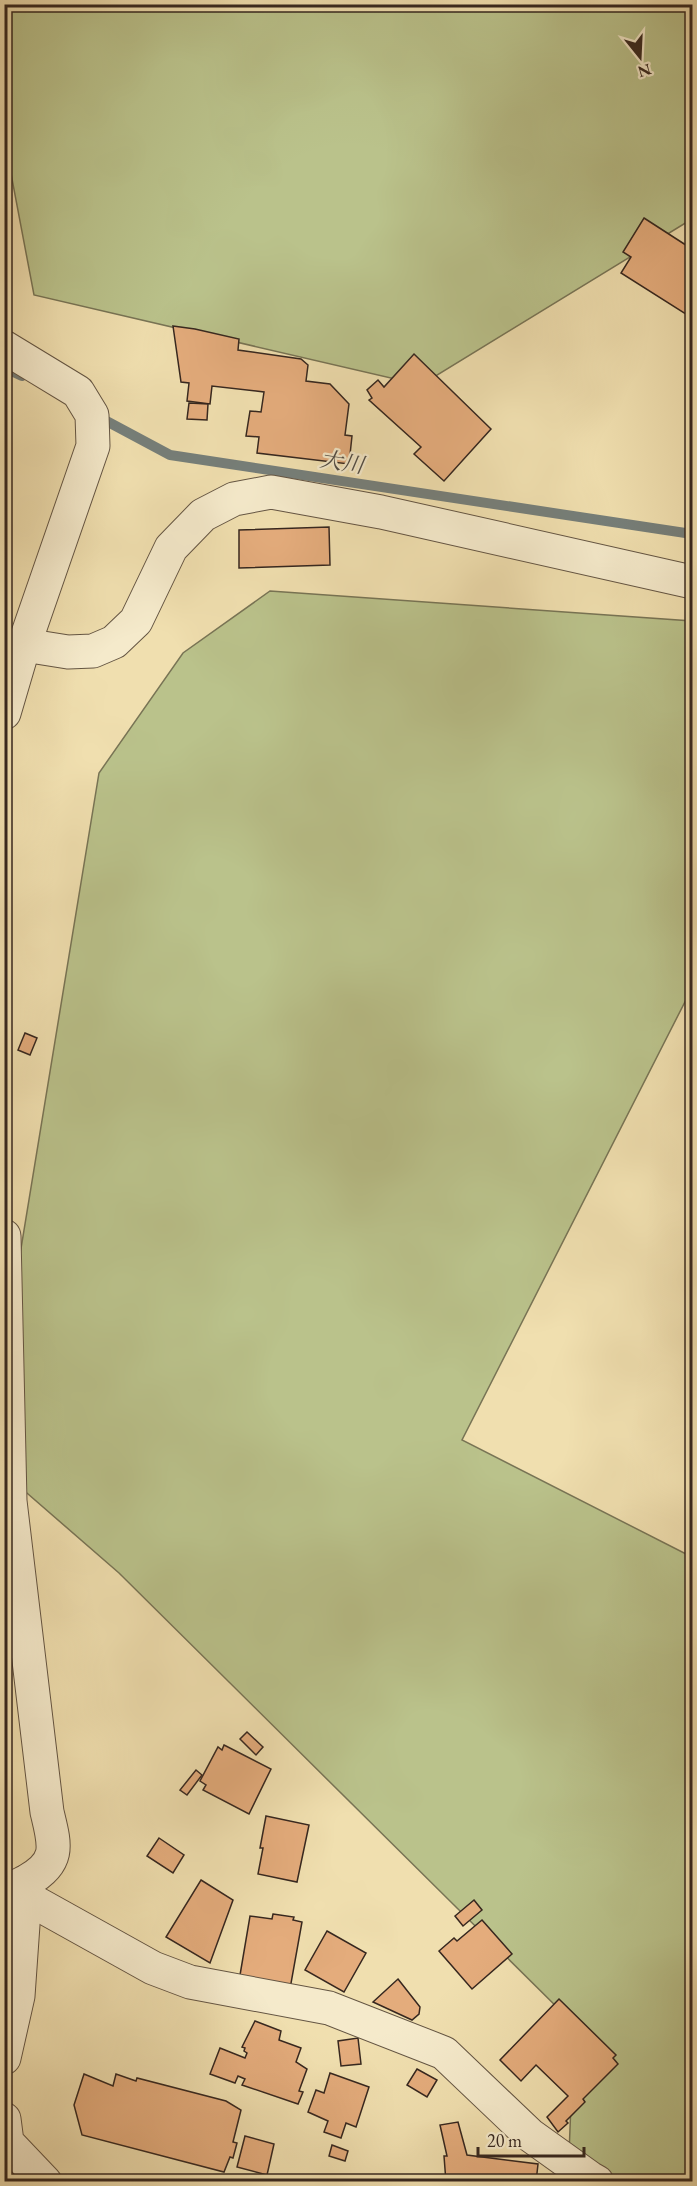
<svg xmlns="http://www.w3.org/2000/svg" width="697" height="2186" font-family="'EB Garamond','Noto Serif JP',serif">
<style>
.green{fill:#bac28b;stroke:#787455;stroke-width:1.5}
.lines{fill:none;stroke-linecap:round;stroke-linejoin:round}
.stream{stroke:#767f7a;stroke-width:10}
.building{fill:#e4ac7c;stroke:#36271f;stroke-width:1.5}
.minor-casing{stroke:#645543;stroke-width:35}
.minor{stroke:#f5eacb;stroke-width:33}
.labels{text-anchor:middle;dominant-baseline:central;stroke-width:4.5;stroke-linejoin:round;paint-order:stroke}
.water-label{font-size:22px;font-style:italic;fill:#504c45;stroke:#f5eacb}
</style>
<rect width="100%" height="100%" fill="#f0dfaf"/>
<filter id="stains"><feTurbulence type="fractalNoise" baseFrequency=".00333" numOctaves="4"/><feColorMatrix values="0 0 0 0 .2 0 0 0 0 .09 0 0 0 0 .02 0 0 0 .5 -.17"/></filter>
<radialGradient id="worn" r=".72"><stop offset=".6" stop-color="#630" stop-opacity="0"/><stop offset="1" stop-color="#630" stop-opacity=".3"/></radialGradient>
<g class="green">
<polygon points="4,5 692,5 692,219 421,385 34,295 5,142"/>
<polygon points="270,591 692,621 692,988 462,1440 692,1557 692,2181 568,2181 574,2024 119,1573 5,1474 5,1346 99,773 183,653"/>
</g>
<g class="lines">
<g class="stream">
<polyline points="5,368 22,376"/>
<polyline points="97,416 170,455 692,534"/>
</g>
</g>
<g class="building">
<polygon points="644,218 692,249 692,318 621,273 631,257 623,252"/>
<polygon points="173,326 195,329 239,339 238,350 301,359 308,365 306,381 330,384 349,404 345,435 352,436 349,464 257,453 259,437 246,436 250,411 261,412 264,392 212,386 210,404 187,401 189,383 181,382"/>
<polygon points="414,354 491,429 444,481 414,454 421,447 369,400 372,398 367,390 378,380 384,387"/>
<polygon points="189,403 208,404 207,420 187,419"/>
<polygon points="329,527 330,565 239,568 239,530"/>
<polygon points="25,1033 37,1038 30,1055 18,1050"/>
<polygon points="247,1732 263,1747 256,1755 240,1739"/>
<polygon points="224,1745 271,1769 249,1814 203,1790 206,1785 200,1781 218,1747 222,1750"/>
<polygon points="196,1770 202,1775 187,1795 180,1790"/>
<polygon points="266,1816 309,1825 297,1882 258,1874 263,1848 260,1848"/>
<polygon points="159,1838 184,1855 173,1873 147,1856"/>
<polygon points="201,1880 233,1900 210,1963 166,1937"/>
<polygon points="474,1900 482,1910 463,1926 455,1916"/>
<polygon points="273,1914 294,1917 293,1920 302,1922 290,1989 239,1981 250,1916 272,1919"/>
<polygon points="482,1920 512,1954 472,1989 439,1951 454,1938 457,1941"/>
<polygon points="327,1931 366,1953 344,1992 305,1970"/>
<polygon points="398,1979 420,2007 419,2014 412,2020 373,2002"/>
<polygon points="559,1999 616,2055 613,2058 618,2064 583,2099 585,2102 566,2121 568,2123 558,2132 547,2117 568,2096 536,2065 521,2081 500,2060"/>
<polygon points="255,2021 281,2031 279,2040 301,2048 296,2062 307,2069 299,2091 303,2092 298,2104 242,2085 245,2079 238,2076 235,2083 210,2074 220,2048 245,2058 247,2053 244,2051 245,2048 242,2047"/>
<polygon points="358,2038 361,2064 341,2066 338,2041"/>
<polygon points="417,2069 437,2080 427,2097 407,2085"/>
<polygon points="330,2073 369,2087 356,2127 346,2123 341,2138 324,2132 328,2121 308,2112 316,2090 324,2093"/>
<polygon points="84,2074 113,2086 116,2074 136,2081 137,2078 226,2101 241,2110 233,2142 237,2143 233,2158 230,2157 224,2172 82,2135 74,2105"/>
<polygon points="458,2122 467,2155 538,2164 536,2182 446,2182 444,2156 447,2156 440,2125"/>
<polygon points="245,2136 274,2144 267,2175 237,2167"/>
<polygon points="332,2145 348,2151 345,2161 329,2156"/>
</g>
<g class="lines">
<g class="minor-casing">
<g id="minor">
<polyline points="4,347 78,392 92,415 93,446 24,645 4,713"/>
<polyline points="24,645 68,652 93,651 114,642 136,621 171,548 203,515 234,499 271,492 381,512 692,582"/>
<path d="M4 1236 10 1501 47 1812C55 1845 61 1862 27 1881 19 1885 13 1889 4 1890"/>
<polyline points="11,1889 153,1968 190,1982 329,2008 444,2053 530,2135 590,2178 597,2182"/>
<polyline points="4,2058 18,1996 25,1896"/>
<polyline points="4,2119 7,2142 45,2182"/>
</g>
</g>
<use href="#minor" class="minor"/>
</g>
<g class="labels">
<g class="water-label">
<text transform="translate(342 462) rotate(9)">大川</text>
</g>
</g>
<rect width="697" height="2186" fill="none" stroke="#f0dfaf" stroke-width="24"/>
<rect x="6" y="6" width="685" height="2174" fill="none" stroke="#36271f" stroke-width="3"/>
<rect x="12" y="12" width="673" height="2162" fill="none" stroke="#36271f" stroke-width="1.5"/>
<g transform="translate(640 57) rotate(162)" stroke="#f5eacb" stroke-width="4.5" paint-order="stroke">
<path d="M0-4.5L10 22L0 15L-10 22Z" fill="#36271f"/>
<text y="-9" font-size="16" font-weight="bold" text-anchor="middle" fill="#36271f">N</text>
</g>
<path d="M478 2147v9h106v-9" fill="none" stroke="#36271f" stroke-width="3"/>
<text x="487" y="2147" font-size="18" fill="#36271f" stroke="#f5eacb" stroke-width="4.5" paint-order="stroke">20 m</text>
<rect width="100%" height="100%" filter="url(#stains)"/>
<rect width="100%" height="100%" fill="url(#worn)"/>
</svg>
